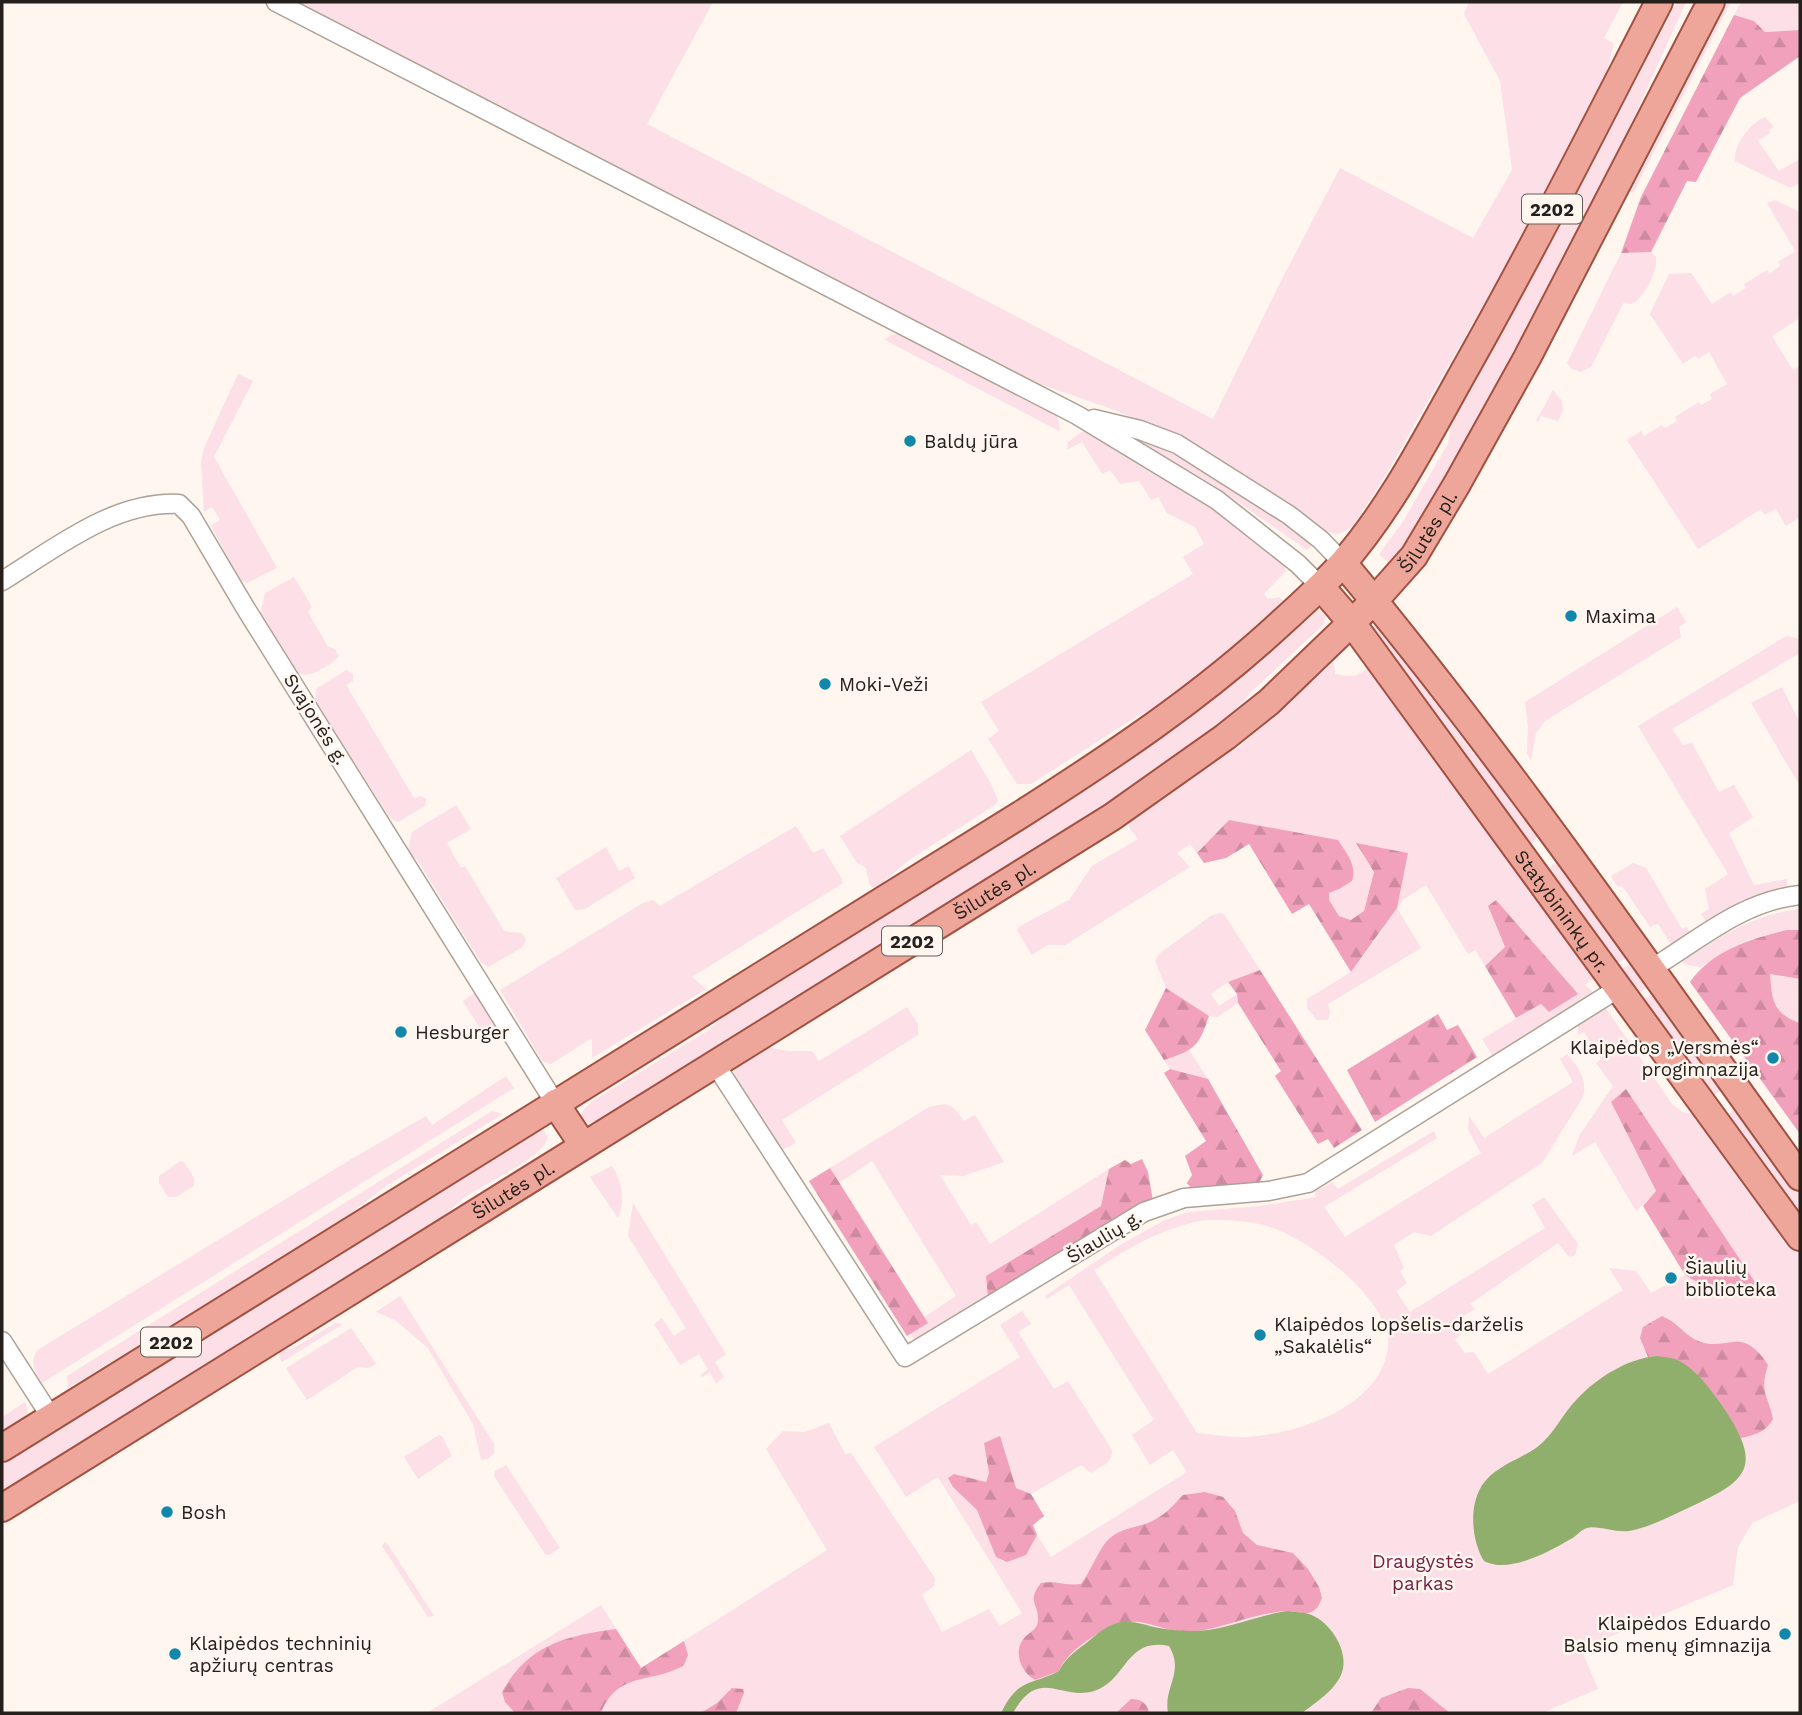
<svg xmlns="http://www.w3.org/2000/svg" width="1802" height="1715" font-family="'Work Sans',sans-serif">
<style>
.green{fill:#fddfe7;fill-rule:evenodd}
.forest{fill:url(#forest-firs)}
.water{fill:#90af6c}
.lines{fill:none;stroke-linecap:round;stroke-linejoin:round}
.street-casing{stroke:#aea196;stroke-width:21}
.primary-casing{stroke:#a15142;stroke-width:30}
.street{stroke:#fff;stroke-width:18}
.primary{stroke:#efa69a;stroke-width:26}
.poi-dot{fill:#1287ac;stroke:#fef6ef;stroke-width:2.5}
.labels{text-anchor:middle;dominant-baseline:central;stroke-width:5;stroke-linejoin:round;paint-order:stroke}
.shield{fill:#fef6ef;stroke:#66605b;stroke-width:2}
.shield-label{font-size:18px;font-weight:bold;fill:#25201c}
.poi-label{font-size:19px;fill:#25201c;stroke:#fef6ef;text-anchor:start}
.street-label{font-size:19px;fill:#25201c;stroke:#fef6ef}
.park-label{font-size:19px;fill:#771d44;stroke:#fef6ef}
</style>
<defs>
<pattern id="forest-firs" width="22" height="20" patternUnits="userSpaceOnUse" patternTransform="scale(1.75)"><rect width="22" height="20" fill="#f1a1bb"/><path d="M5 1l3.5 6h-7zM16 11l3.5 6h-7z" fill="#ce8aa0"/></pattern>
</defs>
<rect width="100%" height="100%" fill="#fef6ef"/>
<g class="green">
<path d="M295 2H713L647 124 1213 419 1283 277 1340 168 1473 238 1512 170 1500 81 1464 14 1469 2H1623L1604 38 1614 44 1606 74 1501 274 1381 483 1352 527 1339 534C1315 532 1294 508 1275 496 1225 464 1174 433 1119 412 1084 398 1048 388 1013 374Z"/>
<polygon points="1677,2 1686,2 1625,137 1509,363 1433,502 1390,564 1379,554 1402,523 1448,444 1452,421 1571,204"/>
<polygon points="1728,2 1731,2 1633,193 1631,191"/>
<polygon points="1741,2 1800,2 1800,30 1765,32 1754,21 1734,15"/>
<path d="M1765 117 1774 127 1769 130 1770 133 1758 141 1779 171 1798 160 1800 163V183L1790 188 1735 161C1734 144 1750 123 1765 117Z"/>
<polygon points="1775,200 1800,212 1800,318 1772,336 1793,370 1800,366 1800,517 1786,526 1776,509 1764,515 1761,509 1698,549 1627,440 1641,431 1644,436 1662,425 1665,428 1677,421 1675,417 1699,402 1701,405 1712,399 1710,394 1727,384 1709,352 1698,359 1695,356 1683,364 1650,314 1669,274 1691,273 1712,304 1731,292 1733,296 1746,288 1744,284 1767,270 1770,273 1780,266 1778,262 1795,251 1767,203"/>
<path d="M1651 252 1656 257C1658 271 1644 299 1631 304L1624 302 1591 367 1581 372 1572 369 1567 363 1621 253Z"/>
<polygon points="900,333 1056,414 1060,427 1059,431 885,340 891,335"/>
<polygon points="238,374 253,381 214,457 277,568 247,583 240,580 211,526 220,520 212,507 204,512 201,462 204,448"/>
<polygon points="1553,390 1562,401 1563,411 1558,421 1541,416 1538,422 1536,421"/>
<polygon points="1083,431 1088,431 1197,496 1263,545 1282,562 1286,571 1264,594 1268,599 1279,597 1285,602 1285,606 1177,696 1136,717 1031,784 1017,784 988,739 999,731 981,702 1193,574 1183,557 1204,544 1195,527 1167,513 1158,497 1151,500 1139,481 1120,484 1110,470 1102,474 1082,442 1067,450 1068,442"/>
<polygon points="1136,437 1185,460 1227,484 1313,544 1307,550 1212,484 1133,438"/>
<path d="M294 577 312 607 308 612 328 647 335 649 339 656C331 665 310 679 298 673L260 615 265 593Z"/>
<polygon points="1677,607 1686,622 1679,627 1681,637 1545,721 1536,733 1531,761 1527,753 1528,726 1525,702"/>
<polygon points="1318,610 1325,616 1324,624 1252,691 1219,728 1150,777 601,1120 589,1123 581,1118 582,1112 591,1102 709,1030 738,1004 1150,746 1190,718 1249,670"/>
<path d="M1378 626 1474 754 1501 781 1538 833C1537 839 1535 842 1528 844L1370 629Z"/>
<polygon points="1786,636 1800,639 1800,653 1672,729 1683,745 1692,743 1719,792 1734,785 1753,817 1729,833 1754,885 1787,879 1788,890 1754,897 1707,924 1701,914 1709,909 1705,889 1728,874 1638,726"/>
<path d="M1334 662 1335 674C1355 677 1357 678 1372 663L1600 974 1585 985 1596 995 1496 1056 1492 1055 1482 1039 1541 1004 1488 906 1505 948 1485 966 1475 950 1468 954 1426 885 1404 899 1397 908 1421 948 1328 1004 1330 1013 1328 1020H1317L1307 1008V999L1351 972 1382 931 1408 853 1356 844 1374 872 1364 911 1352 920 1339 916 1329 900 1328 893 1339 889 1229 820 1197 853 1190 844 1177 853 1190 867 1065 945H1047L1032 955 1017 930 1020 926 1069 900 1092 866 1138 839 1129 827V821L1242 744Z"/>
<polygon points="346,670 353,674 353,681 346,685 414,798 422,796 426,799 425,806 398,822 390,818 315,700 316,689"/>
<polygon points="1782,687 1800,723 1800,786 1751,703"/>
<polygon points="971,750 991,784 998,800 995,805 909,860 874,890 869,883 866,868 857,863 840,836"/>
<polygon points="456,805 471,829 447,843 461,868 465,866 504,931 522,933 526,939 523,947 488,967 480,961 416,858 413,859 408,850 412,832"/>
<polygon points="796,826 813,853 823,848 841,877 843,883 692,977 706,989 592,1058 592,1038 551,1064 544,1062 541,1059 500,990 643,903 653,900 660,906"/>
<polygon points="606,847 619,871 629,866 635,878 585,909 575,910 556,878"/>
<polygon points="1633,863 1646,868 1682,929 1687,927 1689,931 1687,936 1672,946 1658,924 1650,927 1623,887 1617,886 1611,876"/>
<polygon points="1553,864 1561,865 1629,956 1613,967 1548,870"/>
<path d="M1800 909V930H1787L1747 940 1701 967 1687 965 1680 961C1722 937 1750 915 1800 909Z"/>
<polygon points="1220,913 1224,914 1260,970 1228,982 1211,994 1219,1006 1237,994 1238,1003 1217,1017 1209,1016 1166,988 1155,961 1159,954 1212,915"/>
<polygon points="1633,962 1650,986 1635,996 1617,972"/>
<path d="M1770 974 1800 979V1023C1773 1014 1772 999 1770 974Z"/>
<polygon points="1655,992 1721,1089 1719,1092 1712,1096 1639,1002"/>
<polygon points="475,993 499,1033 487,1040 463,1001"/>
<polygon points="907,1007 918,1024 918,1035 782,1120 796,1143 781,1150 734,1077 735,1068 766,1047 788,1051 812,1051 819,1061"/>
<path d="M1605 1007 1672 1104 1682 1112 1705 1116 1800 1250V1501L1752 1523 1738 1547 1733 1585 1581 1649 1598 1689 1542 1713H427L601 1605 641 1668 827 1550 766 1449 783 1431 805 1432 829 1423 845 1454 851 1453 935 1578 934 1586 922 1595 942 1632 989 1609 1000 1626 1022 1613 938 1477 906 1497 874 1447 1020 1357 1000 1325 1022 1311 1031 1324 1018 1332 1054 1389 1068 1381 1112 1450C1113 1463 1102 1466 1091 1473L1081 1465 1031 1494 1016 1488 999 1437 984 1443 989 1473 986 1482 954 1474 966 1499 977 1510 996 1557C1024 1561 1024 1559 1037 1535L1051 1557 1187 1472 1173 1450 1150 1465 1132 1435 1154 1420 1069 1285 1047 1299 1045 1296 1120 1245 1165 1220 1189 1212 1260 1206 1316 1197 1315 1191 1333 1182 1338 1189 1434 1131 1437 1138 1324 1207 1345 1237 1481 1153 1468 1130 1469 1116 1484 1138 1573 1082 1560 1059 1567 1054C1578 1066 1588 1081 1583 1097L1542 1163 1431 1236 1414 1232 1394 1245 1404 1268 1400 1271 1407 1283 1396 1291 1410 1312 1545 1228 1532 1205 1544 1197 1578 1244 1575 1255 1571 1257 1567 1255 1558 1243 1470 1304 1475 1309 1457 1320 1464 1332 1455 1340 1465 1353 1474 1352 1488 1374 1623 1290 1609 1268 1636 1271 1651 1293 1685 1275 1714 1292 1626 1090 1611 1102 1656 1192 1636 1211 1595 1142 1572 1156 1579 1136 1613 1086 1596 1063 1601 1059 1584 1032 1578 1035V1023ZM1204 1220C1225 1220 1246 1220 1267 1226 1307 1237 1394 1301 1388 1348 1380 1409 1291 1437 1239 1437 1225 1437 1211 1434 1197 1433L1094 1270C1133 1246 1159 1229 1204 1220Z"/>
<polygon points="1189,1050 1208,1079 1170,1069 1164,1060 1183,1054"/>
<path d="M506 1076 514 1088 42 1383C35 1371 28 1361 39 1349L353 1158 426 1116 432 1125Z"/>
<polygon points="945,1104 953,1107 964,1121 975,1115 1004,1162 963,1176 940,1175 971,1225 976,1222 990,1244 1109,1169 1101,1206 987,1276 988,1298 915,1341 911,1334 927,1323 924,1317 956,1296 872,1161 839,1183 830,1168 929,1107"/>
<polygon points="1736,1104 1800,1192 1800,1223 1725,1115 1731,1112"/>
<polygon points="492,1111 503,1114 386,1186 330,1229 68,1388 67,1376"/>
<path d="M539 1130 544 1131 548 1137C543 1159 482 1184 463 1199 454 1206 446 1214 438 1222L2 1494V1463Z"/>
<polygon points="180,1161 184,1162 194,1178 194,1186 176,1197 168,1197 159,1183 159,1176"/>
<path d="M612 1166C622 1183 626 1199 618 1218L590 1177Z"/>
<polygon points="633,1203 726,1354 715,1362 724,1377 716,1383 710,1373 702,1377 701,1375 708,1369 699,1354 680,1365 654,1324 662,1318 674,1336 686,1328 628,1236"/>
<polygon points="400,1296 494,1444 494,1453 488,1459 481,1460 473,1424 428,1348 395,1320 376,1312"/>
<polygon points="335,1323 343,1324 282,1362 279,1358 280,1350 292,1349"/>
<polygon points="351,1328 376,1364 369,1368 358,1367 307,1400 286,1368"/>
<polygon points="25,1402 28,1410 23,1420 2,1434 2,1417"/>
<polygon points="439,1435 442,1436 452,1456 418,1479 404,1457"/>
<polygon points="506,1465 560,1548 549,1555 545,1554 494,1476 495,1471"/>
<polygon points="385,1542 387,1543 434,1616 428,1617 382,1546"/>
</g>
<g class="forest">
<polygon points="1734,15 1754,21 1765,32 1800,30 1800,56 1740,98 1696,182 1687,181 1651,252 1621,253 1641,197"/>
<path d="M1229 820 1338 840C1347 854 1357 865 1352 881L1339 889 1329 893V900L1339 916 1351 920 1364 911 1374 872 1356 843 1408 853 1397 908 1351 972 1309 904 1292 914 1249 844 1226 858 1204 863 1197 853Z"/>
<polygon points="1496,900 1578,994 1549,1012 1541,1004 1516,1018 1485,966 1505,947 1488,906"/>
<path d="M1787 930H1800V979L1770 974C1772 1000 1773 1014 1800 1023V1134L1690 982C1713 950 1750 939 1787 930Z"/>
<polygon points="1260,970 1362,1130 1334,1148 1328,1139 1318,1144 1275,1076 1281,1071 1238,1003 1237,994 1228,982"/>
<path d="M1166 988 1209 1016C1199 1046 1195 1050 1164 1060L1145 1030Z"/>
<polygon points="1438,1014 1447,1030 1458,1025 1477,1057 1375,1122 1347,1070"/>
<polygon points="1170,1069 1208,1079 1263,1175 1259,1183 1197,1188 1191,1188 1187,1183 1192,1175 1185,1156 1206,1141 1164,1073"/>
<polygon points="1626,1089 1757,1285 1714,1292 1685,1275 1643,1206 1656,1191 1611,1102"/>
<polygon points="1142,1159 1148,1172 1153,1201 988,1298 986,1276 1101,1206 1109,1169 1125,1160 1131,1164"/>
<polygon points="830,1168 928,1323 907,1336 809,1181"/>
<path d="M1662 1316C1678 1323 1682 1332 1694 1339 1725 1356 1740 1321 1768 1365 1759 1393 1768 1394 1773 1419 1766 1432 1755 1435 1741 1438L1710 1390 1656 1356 1648 1357 1640 1338 1643 1327Z"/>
<polygon points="1000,1436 1016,1488 1031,1494 1044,1516 1033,1525 1037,1535 1026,1555 1007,1562 996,1557 977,1510 953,1487 948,1478 954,1474 986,1482 989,1473 984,1443"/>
<path d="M1205 1492 1223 1497 1235 1511 1243 1533 1257 1545 1293 1553 1308 1569 1319 1587 1322 1598C1319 1605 1317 1611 1308 1613 1302 1614 1294 1611 1287 1611 1280 1611 1272 1613 1265 1614 1239 1619 1214 1631 1186 1632 1170 1632 1155 1624 1139 1622 1114 1619 1068 1648 1059 1671L1035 1680C1021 1672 1012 1651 1025 1637 1030 1632 1038 1629 1038 1620 1039 1603 1026 1602 1041 1583 1056 1580 1066 1586 1081 1584 1090 1572 1098 1552 1106 1542 1120 1527 1134 1529 1150 1522 1164 1516 1173 1506 1183 1495Z"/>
<path d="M616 1629 641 1668 684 1641 688 1655 684 1665C654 1684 618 1670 601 1713H515L505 1702 502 1692C528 1645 565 1636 616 1629Z"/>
<polygon points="732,1688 743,1689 744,1693 736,1713 701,1713 717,1703"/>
<polygon points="1408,1688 1420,1689 1450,1713 1371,1713 1381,1698"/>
<path d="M1131 1699C1141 1699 1147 1703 1149 1713H1116Z"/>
</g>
<g class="water">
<path d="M1656 1356C1663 1357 1671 1357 1677 1360 1697 1369 1713 1393 1725 1410 1765 1470 1744 1482 1688 1508 1669 1517 1650 1527 1629 1531 1616 1533 1597 1525 1587 1528 1580 1530 1576 1537 1569 1540 1550 1551 1522 1566 1499 1565 1495 1565 1488 1563 1484 1561 1472 1542 1469 1509 1480 1489 1492 1467 1517 1461 1536 1448 1554 1435 1562 1414 1577 1399 1598 1377 1627 1359 1656 1356Z"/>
<path d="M1287 1611C1294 1612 1302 1612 1309 1614 1330 1621 1351 1652 1341 1675 1334 1691 1315 1703 1302 1713H1168C1163 1687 1185 1673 1169 1646 1125 1637 1127 1681 1094 1691 1059 1701 1040 1666 1013 1713H1001C1018 1678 1030 1686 1059 1671 1064 1660 1075 1651 1085 1644 1095 1636 1104 1627 1117 1623 1132 1619 1144 1625 1159 1628 1176 1631 1191 1632 1208 1630 1234 1626 1260 1615 1287 1611Z"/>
</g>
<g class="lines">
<g class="street-casing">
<g id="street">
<polyline points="276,2 1077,415 1217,500 1298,564 1321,587"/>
<polyline points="1094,419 1140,430 1177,444 1289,515 1321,540 1343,563"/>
<path d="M2 581C56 548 113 501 179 504L191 516 246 609 555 1103"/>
<path d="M1651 969C1699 940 1742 901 1800 895"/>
<polyline points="715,1064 905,1357 1144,1212 1184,1198 1269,1191 1308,1183 1619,988"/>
<polyline points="2,1341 51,1417"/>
</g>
</g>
<g class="primary-casing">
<g id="primary">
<path d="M1343 563C1506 759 1651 970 1800 1177"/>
<path id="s1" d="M1321 587 1352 623 1800 1237"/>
<polyline points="555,1103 583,1145"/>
<path d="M2 1448 1020 815C1111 757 1200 698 1280 624 1301 605 1322 586 1341 565 1391 508 1426 439 1463 373 1532 251 1595 126 1659 2"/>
<path id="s2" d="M2 1508 1112 817 1225 737 1269 702 1374 601 1414 556 1457 484 1527 358 1711 2"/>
</g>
</g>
<use href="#street" class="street"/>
<use href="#primary" class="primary"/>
</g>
<g class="poi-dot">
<circle cx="910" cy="441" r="7"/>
<circle cx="1571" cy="616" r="7"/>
<circle cx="825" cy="684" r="7"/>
<circle cx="401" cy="1032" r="7"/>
<circle cx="1773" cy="1058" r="7"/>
<circle cx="1671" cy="1278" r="7"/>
<circle cx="1260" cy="1335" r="7"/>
<circle cx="167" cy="1512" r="7"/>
<circle cx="1785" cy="1634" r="7"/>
<circle cx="175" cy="1654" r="7"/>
</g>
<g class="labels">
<g class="shield">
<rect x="1522" y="194.5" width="60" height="29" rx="5"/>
<rect x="882" y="926.5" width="60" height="29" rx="5"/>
<rect x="141" y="1327.5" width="60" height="29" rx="5"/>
</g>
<g class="shield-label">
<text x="1552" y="209">2202</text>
<text x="912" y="941">2202</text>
<text x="171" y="1342">2202</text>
</g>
<g class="poi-label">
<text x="924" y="441">Baldų jūra</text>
<text x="1585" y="616">Maxima</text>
<text x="839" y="684">Moki-Veži</text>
<text x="415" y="1032">Hesburger</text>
<text x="1759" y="1047" text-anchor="end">Klaipėdos „Versmės“<tspan x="1759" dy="22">progimnazija</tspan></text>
<text x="1685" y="1267">Šiaulių<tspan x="1685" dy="22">biblioteka</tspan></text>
<text x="1274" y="1324">Klaipėdos lopšelis-darželis<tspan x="1274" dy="22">„Sakalėlis“</tspan></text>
<text x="181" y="1512">Bosh</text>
<text x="1771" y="1623" text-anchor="end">Klaipėdos Eduardo<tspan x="1771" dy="22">Balsio menų gimnazija</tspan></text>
<text x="189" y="1643">Klaipėdos techninių<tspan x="189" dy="22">apžiurų centras</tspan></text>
</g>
<g class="street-label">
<text stroke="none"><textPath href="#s2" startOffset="1736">Šilutės pl.</textPath></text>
<text transform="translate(316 719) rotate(58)">Svajonės g.</text>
<text stroke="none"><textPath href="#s2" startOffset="1169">Šilutės pl.</textPath></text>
<text stroke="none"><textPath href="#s1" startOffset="404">Statybininkų pr.</textPath></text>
<text stroke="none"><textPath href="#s2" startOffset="602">Šilutės pl.</textPath></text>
<text transform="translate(1104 1237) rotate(-31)">Šiaulių g.</text>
</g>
<g class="park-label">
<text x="1423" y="1561">Draugystės<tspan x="1423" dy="22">parkas</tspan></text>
</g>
</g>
<rect width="1802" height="1715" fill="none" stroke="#25201c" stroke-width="7"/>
</svg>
